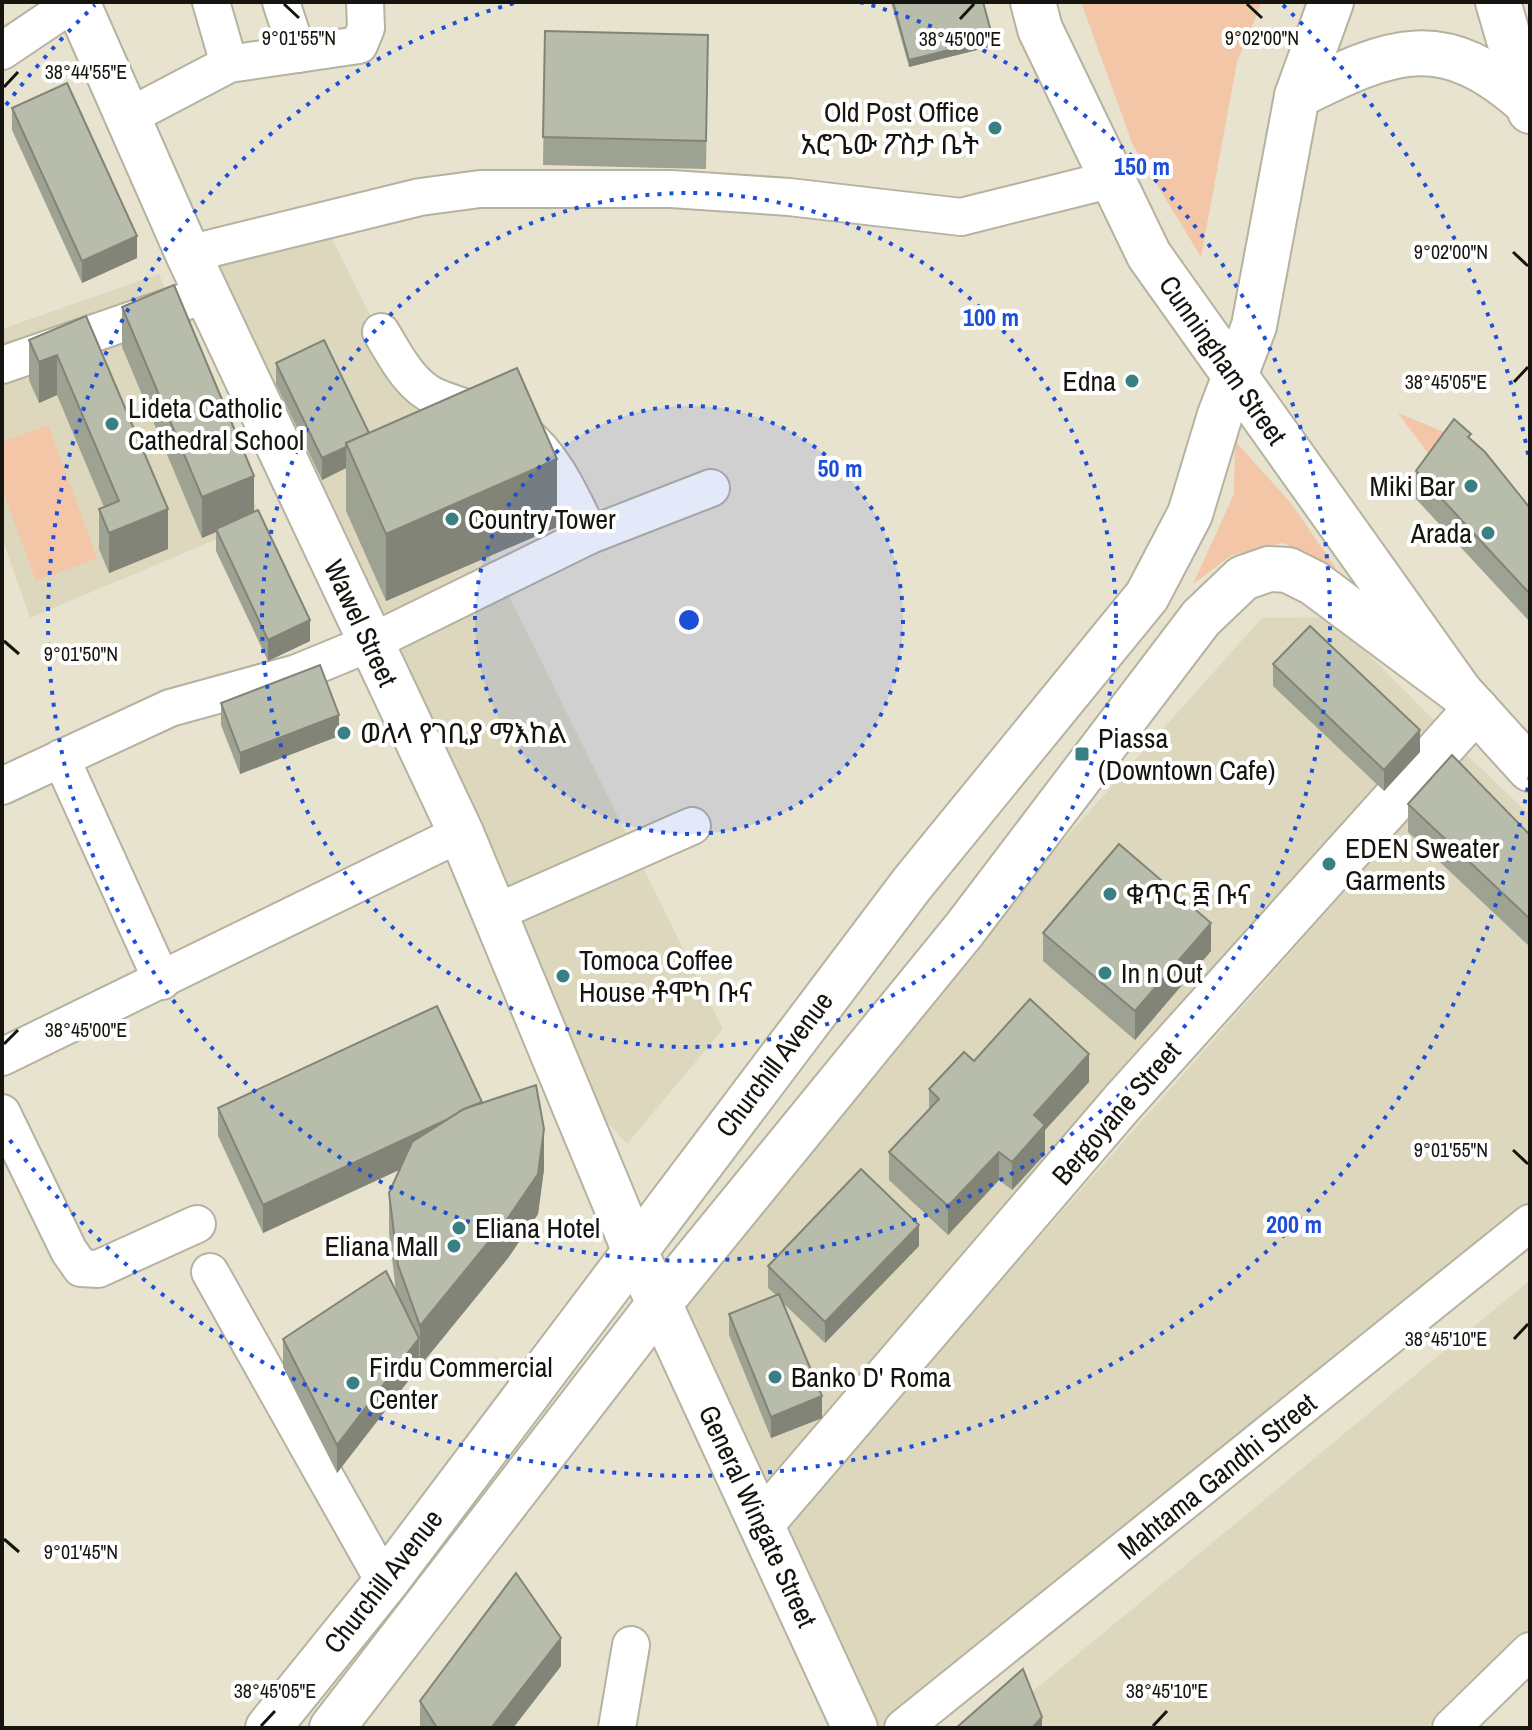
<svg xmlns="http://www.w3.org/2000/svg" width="1532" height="1730" font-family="'Archivo Narrow','Noto Sans Ethiopic',sans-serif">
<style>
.built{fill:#ddd8bd}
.green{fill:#f2c6a7}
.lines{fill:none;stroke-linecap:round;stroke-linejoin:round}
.minor-casing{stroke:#b6b2a0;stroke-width:40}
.major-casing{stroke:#b6b2a0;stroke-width:48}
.minor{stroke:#fff;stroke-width:36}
.major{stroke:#fff;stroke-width:44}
.wall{fill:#9ea292}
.shaded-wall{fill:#818477}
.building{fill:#b8bcaa;stroke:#818477;stroke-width:2}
.ticks{fill:none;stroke:#16140e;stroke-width:3}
.ring{fill:none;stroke:#1d4ed8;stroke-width:4;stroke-dasharray:4 8}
.poi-dot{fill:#388081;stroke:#fff;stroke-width:3}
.labels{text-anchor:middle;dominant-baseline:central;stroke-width:8;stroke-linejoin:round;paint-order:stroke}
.poi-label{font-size:28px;fill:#16140e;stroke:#fff;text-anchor:start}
.street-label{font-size:28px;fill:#16140e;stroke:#fff}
.ticks-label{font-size:20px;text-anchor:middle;fill:#16140e;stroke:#fff;stroke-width:8;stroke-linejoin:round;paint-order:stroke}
.centre{fill:#1d4ed8;stroke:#fff;stroke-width:4}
.ring-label{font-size:24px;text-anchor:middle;font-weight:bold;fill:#1d4ed8;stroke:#fff;stroke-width:8;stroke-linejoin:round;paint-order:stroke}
</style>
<rect width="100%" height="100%" fill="#e7e3cf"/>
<g class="built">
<polygon points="317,208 723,1029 627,1144 572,1083 178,251"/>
<polygon points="159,274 262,520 30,618 2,538 2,329"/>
<polygon points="1331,617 1451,737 771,1513 673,1297 818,1115 1262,618"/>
<polygon points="1466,754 1530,815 1530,1223 895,1728 880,1728 778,1533"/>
<polygon points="1530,1280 1530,1628 1426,1728 1039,1728 1027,1696"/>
</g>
<g class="green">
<polygon points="1081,2 1262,2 1237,62 1201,257 1133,145"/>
<polygon points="1398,413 1456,437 1439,468"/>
<polygon points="48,425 97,558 36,581 2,489 2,442"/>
<polygon points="1235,441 1290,502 1336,568 1283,543 1232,555 1193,584 1234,494"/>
</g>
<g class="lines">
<g class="minor-casing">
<g id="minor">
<polyline points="211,2 229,64"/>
<polyline points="281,2 298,54"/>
<polyline points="2,51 75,2"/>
<polyline points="128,117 229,64 359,45 366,28 365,2"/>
<polyline points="188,254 420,197 480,189 671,189 789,197 961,217 1113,179"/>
<path d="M381 332C395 355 410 386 436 397 466 410 495 413 522 432 555 457 572 499 590 535"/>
<polyline points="2,365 207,294"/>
<polyline points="61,758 162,981"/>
<polyline points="2,786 170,708 297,673 370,643 590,535 711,488"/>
<polyline points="497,912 692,826"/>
<polyline points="2,1057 461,833"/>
<polyline points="2,1113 69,1251 81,1268 98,1269 197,1224"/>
<polyline points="210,1272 385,1583"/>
<polyline points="617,1728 631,1645"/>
<polyline points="903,1728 1530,1223"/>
<polyline points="1451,1728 1530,1651"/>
</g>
</g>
<g class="major-casing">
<g id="major">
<polyline points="77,2 188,254 461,833 634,1249 855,1728"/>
<polyline points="1033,2 1040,29 1149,255 1460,692 1530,769"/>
<polyline points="1498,2 1530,111"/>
<path d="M1297 96C1393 48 1443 27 1530 106"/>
<polyline points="763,1522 1122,1103 1476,709"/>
<polyline points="268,1728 385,1583 912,884 1147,596 1190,514 1220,415 1254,326 1297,96 1331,2"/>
<polyline points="332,1728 659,1304 964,930 1201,618 1243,578 1269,569 1288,570 1314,583 1460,692"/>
</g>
</g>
<use href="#minor" class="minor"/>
<use href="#major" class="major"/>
</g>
<g class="wall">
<polygon points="891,2 983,2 993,46 909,67"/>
<polygon points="545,31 708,35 706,169 543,165"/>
<polygon points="12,108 137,258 82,283 12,130"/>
<polygon points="122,307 254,512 310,641 268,661 216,551 216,532 202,538 122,347"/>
<polygon points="86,316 168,549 109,573 99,549 99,509 104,507 57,395 39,403 29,380 29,340"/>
<polygon points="276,363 369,433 557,527 386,601 346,511 346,468 322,480 276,384"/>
<polygon points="1471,440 1530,508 1530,622 1416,499 1416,471"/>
<polygon points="1273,664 1420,752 1384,791 1273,686"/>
<polygon points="221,703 339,736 240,774 221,725"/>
<polygon points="1408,804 1530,835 1530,947 1408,832"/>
<polygon points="1043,933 1211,951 1135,1040 1043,961"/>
<polygon points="974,1061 1089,1082 1045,1130 1045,1154 1012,1190 999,1180 948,1235 889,1180 889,1152 929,1109 929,1089"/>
<polygon points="482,1102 544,1169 538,1214 508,1258 420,1366 419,1363 419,1367 337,1473 283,1367 283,1339 396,1292 389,1233 389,1193 399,1170 263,1233 218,1136 218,1108"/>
<polygon points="919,1246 825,1343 783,1303 822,1418 771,1438 729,1335 729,1314 776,1295 768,1288 768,1266"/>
<polygon points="561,1666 513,1728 420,1728 420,1701"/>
</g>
<g class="shaded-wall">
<polygon points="993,39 993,46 909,67 909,60"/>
<polygon points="137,236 137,258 82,283 82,261"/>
<polygon points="57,355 57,395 39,403 39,362"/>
<polygon points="346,447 346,468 322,480 322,458"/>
<polygon points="557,459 557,527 386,601 386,534"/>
<polygon points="254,476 254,516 216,529 216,532 202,538 202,497"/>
<polygon points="168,509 168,549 109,573 109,533"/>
<polygon points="310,620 310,641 268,661 268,640"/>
<polygon points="339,715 339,736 240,774 240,753"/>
<polygon points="1420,730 1420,752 1384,791 1384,770"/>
<polygon points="1211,923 1211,951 1135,1040 1135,1011"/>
<polygon points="1089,1054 1089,1082 1045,1130 1045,1154 1012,1190 1012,1162 1034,1115"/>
<polygon points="483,1103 483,1131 263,1233 263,1205"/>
<polygon points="544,1129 544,1169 538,1214 508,1258 420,1366 420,1326"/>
<polygon points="999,1152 999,1180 948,1235 948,1206"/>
<polygon points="919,1225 919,1246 825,1343 825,1322"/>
<polygon points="419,1338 419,1367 337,1473 337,1445"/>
<polygon points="822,1396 822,1418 771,1438 771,1417"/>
<polygon points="561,1638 561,1666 513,1728 491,1728"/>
<polygon points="1042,1717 1042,1728 1032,1728"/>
</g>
<g class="building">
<polygon points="893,2 983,2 993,39 909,60"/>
<polygon points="545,31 708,35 706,141 543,137"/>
<polygon points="67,83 137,236 82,261 12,108"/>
<polygon points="174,285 254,476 202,497 122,307"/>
<polygon points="86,316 168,509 109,533 99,509 119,501 57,355 39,362 29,340"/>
<polygon points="324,340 369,433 346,443 346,447 322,458 276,363"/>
<polygon points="517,368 557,459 386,534 346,443"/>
<polygon points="1454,419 1471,434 1468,437 1485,452 1530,508 1530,594 1416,471"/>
<polygon points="258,510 310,620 268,640 216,529"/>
<polygon points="1310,626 1420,730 1384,770 1273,664"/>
<polygon points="320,665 339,715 240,753 221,703"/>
<polygon points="1452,755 1530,835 1530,919 1408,804"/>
<polygon points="1119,844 1211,923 1135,1011 1043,933"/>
<polygon points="1030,999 1089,1054 1034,1115 1045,1125 1012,1162 999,1152 948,1206 889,1152 939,1099 929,1089 964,1052 974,1061"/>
<polygon points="437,1006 482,1102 464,1109 446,1120 263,1205 218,1108"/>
<polygon points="536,1085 544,1129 538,1174 508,1218 420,1326 398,1265 389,1193 412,1142 464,1109"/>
<polygon points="861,1169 919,1225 825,1322 768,1266"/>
<polygon points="386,1271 419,1338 337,1445 283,1339"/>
<polygon points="779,1294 822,1396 771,1417 729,1314"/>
<polygon points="516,1573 561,1638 491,1728 437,1728 420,1701"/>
<polygon points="1023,1669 1042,1717 1032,1728 956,1728"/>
</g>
<path class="ticks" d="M284 4 299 18M1247 4 1262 18M960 19 974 4M4 87 18 72M1513 252 1528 266M1514 382 1528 367M4 641 19 654M4 1044 18 1030M1513 1150 1528 1164M1514 1339 1528 1324M4 1539 19 1552M261 1726 275 1711M1153 1726 1167 1711"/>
<circle cx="689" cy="620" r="214" fill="#1d4ed8" fill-opacity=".12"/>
<g class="ring">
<circle cx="689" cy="620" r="214"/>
<circle cx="689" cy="620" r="427"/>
<path d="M860 2A641 641 0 1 1 518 2"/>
<path d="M1530 776A855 855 0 0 1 6 1135M6 105A855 855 0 0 1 95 5M1283 5A855 855 0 0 1 1530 464"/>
</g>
<g class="poi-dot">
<circle cx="995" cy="128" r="8"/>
<circle cx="1132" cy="381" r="8"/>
<circle cx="112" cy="424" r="8"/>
<circle cx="1471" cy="486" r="8"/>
<circle cx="452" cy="519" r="8"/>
<circle cx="1488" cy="533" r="8"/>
<circle cx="344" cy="733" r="8"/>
<rect x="1074" y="746" width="16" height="16" rx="4"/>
<circle cx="1329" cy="864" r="8"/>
<circle cx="1110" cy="894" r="8"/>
<circle cx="1105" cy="973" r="8"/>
<circle cx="563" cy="976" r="8"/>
<circle cx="459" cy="1228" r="8"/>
<circle cx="454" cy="1246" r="8"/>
<circle cx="775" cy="1377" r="8"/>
<circle cx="353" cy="1383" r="8"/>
</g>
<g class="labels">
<g class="poi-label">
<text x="979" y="112" text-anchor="end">Old Post Office<tspan x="979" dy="32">አሮጌው ፖስታ ቤት</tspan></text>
<text x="1116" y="381" text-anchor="end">Edna</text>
<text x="128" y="408">Lideta Catholic<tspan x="128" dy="32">Cathedral School</tspan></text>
<text x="1455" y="486" text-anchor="end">Miki Bar</text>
<text x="468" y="519">Country Tower</text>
<text x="1472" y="533" text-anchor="end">Arada</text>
<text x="360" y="733">ወለላ የገቢያ ማእከል</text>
<text x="1098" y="738">Piassa<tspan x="1098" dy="32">(Downtown Cafe)</tspan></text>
<text x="1345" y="848">EDEN Sweater<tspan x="1345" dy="32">Garments</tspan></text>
<text x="1126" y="894">ቁጥር ፰ ቡና</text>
<text x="579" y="960">Tomoca Coffee<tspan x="579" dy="32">House ቶሞካ ቡና</tspan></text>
<text x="1121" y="973">In n Out</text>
<text x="475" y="1228">Eliana Hotel</text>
<text x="438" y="1246" text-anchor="end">Eliana Mall</text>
<text x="369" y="1367">Firdu Commercial<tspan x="369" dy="32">Center</tspan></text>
<text x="791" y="1377">Banko D' Roma</text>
</g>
<g class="street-label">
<text transform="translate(1223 360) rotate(55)">Cunningham Street</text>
<text transform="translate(361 623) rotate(65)">Wawel Street</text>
<text transform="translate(774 1064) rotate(-53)">Churchill Avenue</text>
<text transform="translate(1116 1113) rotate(-49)">Bergoyane Street</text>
<text transform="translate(1217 1476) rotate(-39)">Mahtama Gandhi Street</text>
<text transform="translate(758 1516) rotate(65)">General Wingate Street</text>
<text transform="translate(383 1581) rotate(-52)">Churchill Avenue</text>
</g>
</g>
<g class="ticks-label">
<text x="299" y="45">9°01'55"N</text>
<text x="1262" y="45">9°02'00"N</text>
<text x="960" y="46">38°45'00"E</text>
<text x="86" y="79">38°44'55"E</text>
<text x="1451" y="259">9°02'00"N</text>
<text x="1446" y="389">38°45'05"E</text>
<text x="81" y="661">9°01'50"N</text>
<text x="86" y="1037">38°45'00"E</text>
<text x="1451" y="1157">9°01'55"N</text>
<text x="1446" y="1346">38°45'10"E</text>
<text x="81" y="1559">9°01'45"N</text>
<text x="275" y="1698">38°45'05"E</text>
<text x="1167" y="1698">38°45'10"E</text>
</g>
<circle cx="689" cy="620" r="12" class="centre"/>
<g class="ring-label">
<text x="1142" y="175">150 m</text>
<text x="991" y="326">100 m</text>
<text x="840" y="477">50 m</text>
<text x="1294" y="1233">200 m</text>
</g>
<rect width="1532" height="1730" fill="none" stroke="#16140e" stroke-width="8"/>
</svg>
